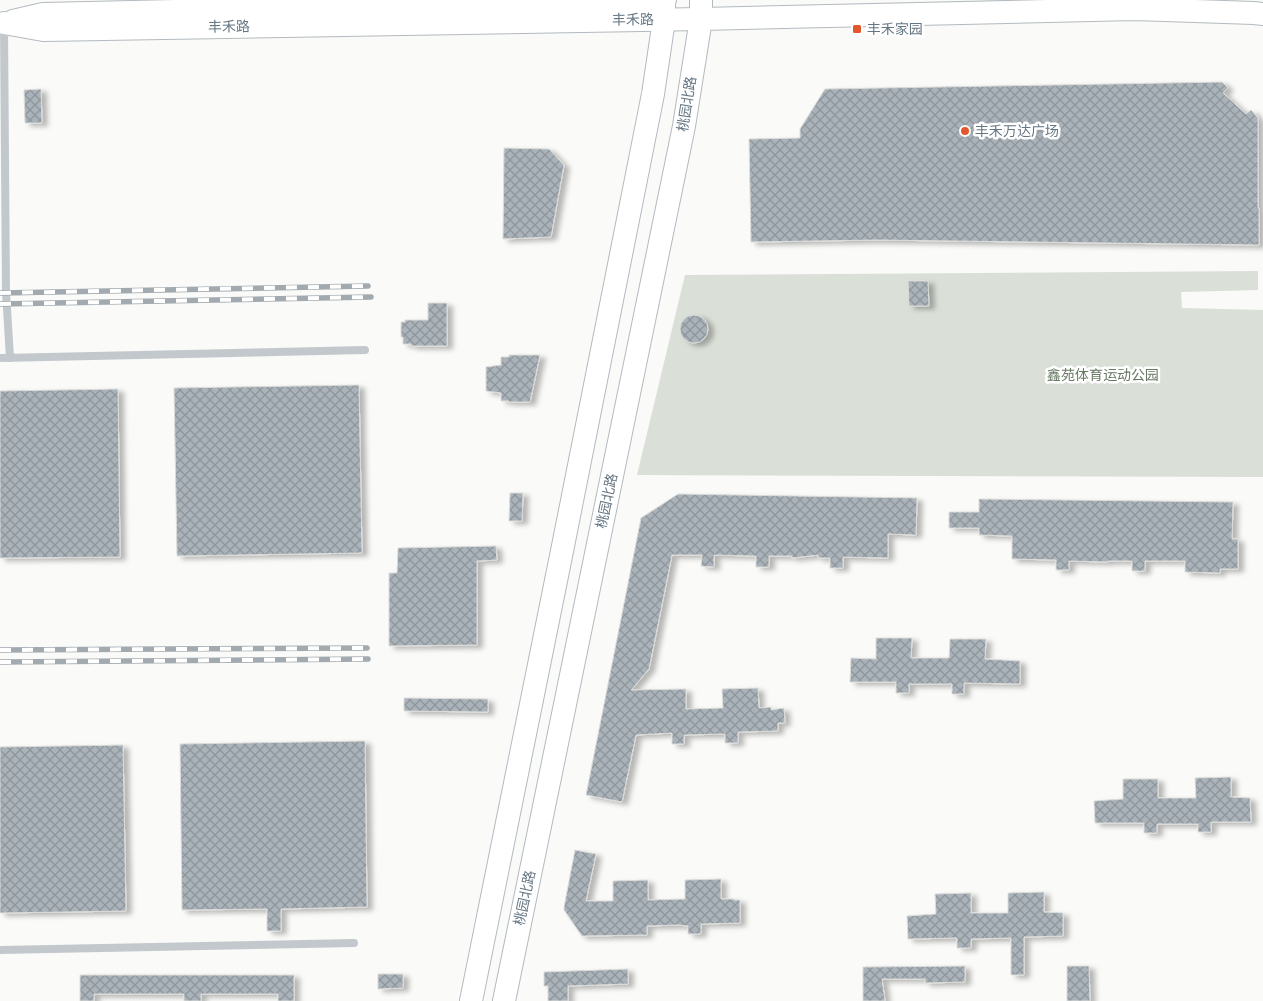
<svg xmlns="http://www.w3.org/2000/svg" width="1263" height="1001" font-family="'Varela Round','Noto Sans SC',sans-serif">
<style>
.green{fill:#dadfd7}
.building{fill:url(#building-cross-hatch);stroke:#dcdcda;filter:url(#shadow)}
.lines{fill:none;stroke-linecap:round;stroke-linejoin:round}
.secondary-casing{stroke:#b3babf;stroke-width:24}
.service{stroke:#c3c8cc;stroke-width:8}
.secondary{stroke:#fff;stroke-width:22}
.rail-casing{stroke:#a2aab0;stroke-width:5.5}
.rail{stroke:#fff;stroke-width:4;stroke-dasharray:11;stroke-linecap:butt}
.poi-dot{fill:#e4572e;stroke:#fff;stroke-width:2}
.labels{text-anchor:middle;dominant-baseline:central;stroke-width:5;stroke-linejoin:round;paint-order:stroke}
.street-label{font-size:14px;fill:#657683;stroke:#fff}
.poi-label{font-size:14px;fill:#657683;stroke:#fff;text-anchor:start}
.park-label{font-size:14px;fill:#687a64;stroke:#fff}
</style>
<defs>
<pattern id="building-cross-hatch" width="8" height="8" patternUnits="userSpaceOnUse" patternTransform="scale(1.25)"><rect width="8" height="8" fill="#aab3b9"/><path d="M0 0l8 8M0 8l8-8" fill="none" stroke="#8e969c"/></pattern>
<filter id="shadow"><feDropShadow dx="5.5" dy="3" stdDeviation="2.5" flood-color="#0004"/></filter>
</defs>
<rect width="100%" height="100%" fill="#fafaf8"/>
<polygon class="green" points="1258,271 1258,290 1181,292 1182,308 1263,310 1263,477 637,475 685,275"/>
<g class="building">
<polygon points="1222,82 1228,88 1223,93 1246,114 1251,110 1258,118 1258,208 1259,208 1259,245 877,240 751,242 749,139 800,138 800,129 825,89"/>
<polygon points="41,89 42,123 25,123 24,90"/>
<polygon points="504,148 549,149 564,165 551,237 503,239"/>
<polygon points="908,281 928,281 929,306 909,306"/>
<polygon points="428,303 447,303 447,346 411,346 411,344 403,344 403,337 401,337 401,322 405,322 405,320 428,320"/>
<circle cx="694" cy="329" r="14"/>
<polygon points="509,355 540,355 530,402 509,402 509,401 501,401 501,393 486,391 486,367 501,365 501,357 509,357"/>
<polygon points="359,385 362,553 177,556 174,388"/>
<polygon points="118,389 120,557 0,558 0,391"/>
<polygon points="510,493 523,493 522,521 509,521"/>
<polygon points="678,494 917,498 916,535 888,534 888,558 843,557 843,568 830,568 830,558 818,558 818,555 792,558 792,556 769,556 769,567 756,567 756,556 714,555 714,567 701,566 702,555 672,555 649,669 631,690 686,689 686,709 723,708 722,689 758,688 759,708 771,707 771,710 784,708 785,723 778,723 778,731 738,732 738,743 725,743 725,734 684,735 684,744 672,744 672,733 636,735 622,802 586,795 641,518"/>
<polygon points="979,499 1233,502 1232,539 1238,539 1238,569 1220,569 1220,573 1185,572 1185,561 1145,561 1145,571 1132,571 1132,561 1108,561 1108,562 1069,561 1069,570 1056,570 1056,560 1012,559 1012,536 979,535 979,528 949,528 949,512 979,512"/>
<polygon points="496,546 497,560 477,561 477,645 389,646 389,573 397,573 398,548"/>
<polygon points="876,638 912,638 911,658 949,658 950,639 986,639 985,659 1020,661 1020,684 964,683 964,694 952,694 952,684 909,684 909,693 896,693 896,682 850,682 851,658 876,659"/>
<polygon points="404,698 488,699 488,712 404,711"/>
<polygon points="365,741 367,907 281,909 281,931 267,931 267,909 182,910 180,744"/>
<polygon points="123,745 126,911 0,913 0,747"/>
<polygon points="1231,777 1231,797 1250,798 1251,822 1211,822 1211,832 1198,832 1198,824 1157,824 1157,833 1144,833 1144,823 1095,823 1094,801 1123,799 1123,779 1158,779 1158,798 1196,798 1195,778"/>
<polygon points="575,850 596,854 586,901 613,901 613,881 648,880 648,900 685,899 685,880 721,879 721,899 734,899 734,900 740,900 740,923 701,924 701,934 688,934 688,926 678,925 647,926 647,935 582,936 564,910 564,907"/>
<polygon points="1044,892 1044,912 1063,913 1063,936 1024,937 1024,975 1011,975 1011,938 971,939 971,948 957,948 957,938 908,939 907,916 936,914 935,894 971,893 971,913 1008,913 1008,893"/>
<polygon points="965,966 965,982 925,983 925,979 882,979 885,1001 863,1001 863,967"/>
<polygon points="1067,966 1089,966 1090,1001 1067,1001"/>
<polygon points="628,969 628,984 568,986 568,1001 548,1001 548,986 544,986 544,972"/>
<polygon points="378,974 403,974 403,988 378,989"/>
<polygon points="80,975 294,975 294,1001 278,1001 278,994 201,994 201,1001 184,1001 184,994 94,994 94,1001 80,1001"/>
</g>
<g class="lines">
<g class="secondary-casing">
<g id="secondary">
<polyline points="13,21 43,14 665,0"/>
<polyline points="4,23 43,30 701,19 1135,9 1254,13 1263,14"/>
<polyline points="471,1001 561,556 653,94 664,20 664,0"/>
<polyline points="504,1001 684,126 701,19 701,0"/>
</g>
</g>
<g class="service">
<polyline points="4,25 6,292 10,358"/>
<polyline points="0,358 365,350"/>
<polyline points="0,950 354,943"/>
</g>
<use href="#secondary" class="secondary"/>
<g class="rail-casing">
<g id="rail">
<polyline points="0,293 368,286"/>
<polyline points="0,304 371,297"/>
<polyline points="0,650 367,648"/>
<polyline points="0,662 368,659"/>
</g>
</g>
<use href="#rail" class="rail"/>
</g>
<g class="poi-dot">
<rect x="852" y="24" width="10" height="10" rx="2.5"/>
<circle cx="965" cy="131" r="5"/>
</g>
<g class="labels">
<g class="street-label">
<text transform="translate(633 20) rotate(-1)">丰禾路</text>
<text transform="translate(229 27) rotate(-1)">丰禾路</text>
<text transform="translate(687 104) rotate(-81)">桃园北路</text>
<text transform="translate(607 501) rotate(-78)">桃园北路</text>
<text transform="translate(525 898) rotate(-78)">桃园北路</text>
</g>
<g class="poi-label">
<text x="867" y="29">丰禾家园</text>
<text x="975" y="131">丰禾万达广场</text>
</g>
<g class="park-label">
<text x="1103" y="375">鑫苑体育运动公园</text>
</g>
</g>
</svg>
